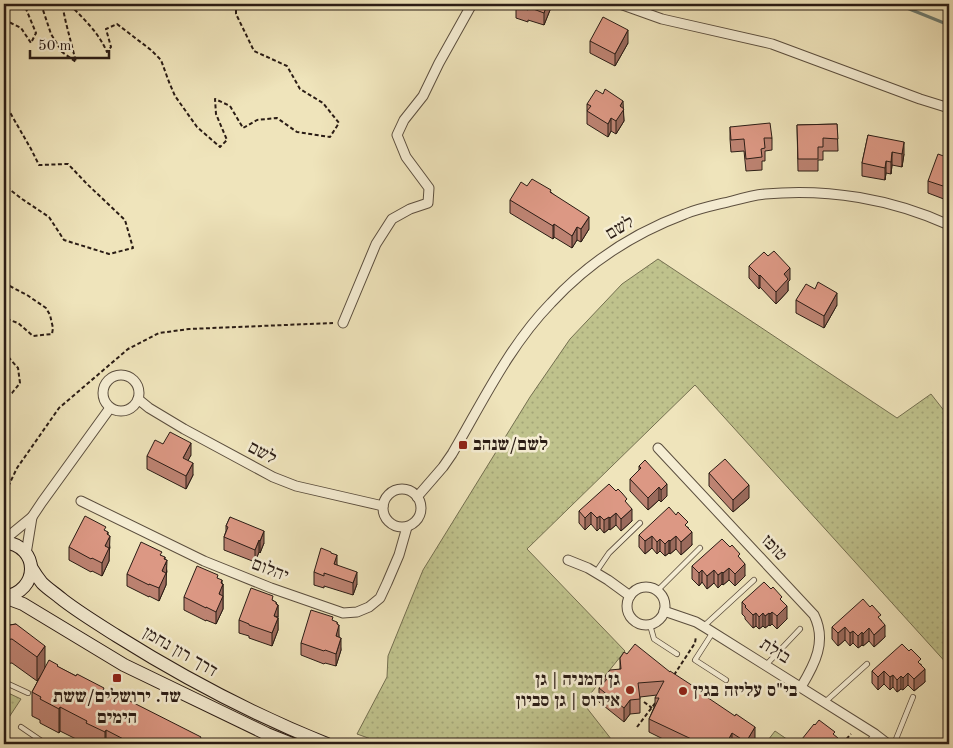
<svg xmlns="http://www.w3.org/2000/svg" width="953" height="748" font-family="'Old Standard TT','Frank Ruhl Libre',serif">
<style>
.grass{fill:url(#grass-dots);stroke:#746f50}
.garden{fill:#bfc28c;stroke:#746f50}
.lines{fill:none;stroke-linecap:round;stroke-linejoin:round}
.stream{stroke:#6d7d73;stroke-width:3}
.lane-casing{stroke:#5b4e3e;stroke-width:6}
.street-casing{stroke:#5b4e3e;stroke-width:11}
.secondary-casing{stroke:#2a1c15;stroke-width:14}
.path{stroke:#2a1c15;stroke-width:2;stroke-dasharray:4 2.5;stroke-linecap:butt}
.lane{stroke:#f5edd3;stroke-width:4.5}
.street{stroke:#f5edd3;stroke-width:9}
.secondary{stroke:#f5edd3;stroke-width:12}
.wall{fill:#bd8372;stroke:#2a1c15}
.shaded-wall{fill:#9a6a5c;stroke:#2a1c15}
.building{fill:#dc9884;stroke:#2a1c15}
.poi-dot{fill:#8f2418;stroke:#f5edd3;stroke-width:2}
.labels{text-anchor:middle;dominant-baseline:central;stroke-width:5;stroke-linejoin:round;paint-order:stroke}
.street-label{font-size:18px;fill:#2a1c15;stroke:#f5edd3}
.poi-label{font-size:18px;font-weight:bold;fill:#2a1c15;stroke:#f5edd3;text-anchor:start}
</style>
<defs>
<pattern id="grass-dots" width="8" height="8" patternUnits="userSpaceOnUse" patternTransform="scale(1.25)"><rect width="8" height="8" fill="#bfc28c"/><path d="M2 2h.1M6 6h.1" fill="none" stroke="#a4a678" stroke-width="1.8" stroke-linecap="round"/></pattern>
</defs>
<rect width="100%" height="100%" fill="#efe4bb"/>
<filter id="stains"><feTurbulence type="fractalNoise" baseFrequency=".004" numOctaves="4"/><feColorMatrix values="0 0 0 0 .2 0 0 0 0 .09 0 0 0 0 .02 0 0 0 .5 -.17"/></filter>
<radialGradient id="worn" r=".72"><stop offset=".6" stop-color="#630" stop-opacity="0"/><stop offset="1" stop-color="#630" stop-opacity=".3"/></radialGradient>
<g class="grass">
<polygon points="658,259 897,418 931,394 949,417 949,666 695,385 527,549 625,651 583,703 615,744 385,744 357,734 387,677 388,656 423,570 530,397 570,339 622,284"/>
<polygon points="4,691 21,699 4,725"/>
</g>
<polygon class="garden" points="775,731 794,744 765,744"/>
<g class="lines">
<polyline class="stream" points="897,4 949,25"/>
<g class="lane-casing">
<g id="lane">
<polyline points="596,572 609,553 640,523"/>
<polyline points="657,591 700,548"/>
<polyline points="650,625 654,639 677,654"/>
<polyline points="704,626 754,580"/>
<polyline points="713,632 695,660 726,680"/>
<polyline points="766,665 800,629"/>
<polyline points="4,682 28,693"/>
<polyline points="825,702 867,664"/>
<polyline points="21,727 46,744"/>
<polyline points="867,744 875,734"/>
<polyline points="894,744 913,697"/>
</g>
</g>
<g class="street-casing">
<g id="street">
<polyline points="620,4 662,19 772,44 920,99 949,108"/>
<polyline points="343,323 376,244 392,219 410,209 428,203 429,188 406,157 397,135 404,120 423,96 439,63 472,4"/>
<circle cx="121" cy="393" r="18"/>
<polyline points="138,399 149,408 184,429 273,477 296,486 383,506"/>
<path d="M658 448 814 615C827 641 815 664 801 687"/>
<circle cx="402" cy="508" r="19"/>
<path d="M417 497 443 467 452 454C482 403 509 346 551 303 588 263 634 233 685 214 700 208 716 205 732 201 743 198 754 195 765 194 828 188 892 199 949 225"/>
<polyline points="81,501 204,561 271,588 343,613 357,612 369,607 380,598 387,583 399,555 407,527"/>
<polyline points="4,540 32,517 42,502 110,408"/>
<polyline points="26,554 32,517"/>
<polyline points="568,560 588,568 608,580 630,596"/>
<circle cx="646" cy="606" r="19"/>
<polyline points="664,611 696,622 706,628 875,734 888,744"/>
</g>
</g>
<g class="secondary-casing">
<g id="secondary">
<path d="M4 542C40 546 40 591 4 597"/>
<path d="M31 567C34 572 38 578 42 583 48 589 56 594 63 600 80 613 98 624 117 636 184 678 254 715 327 744"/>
<polyline points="4,597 23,604 124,665 267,734 292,744"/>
</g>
</g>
<g class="path">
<path d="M41 4 51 34 62 52 76 62 66 23 63 9 73 8C87 22 99 34 107 52L111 47 106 29 117 24 151 50 161 60 169 82 175 96 197 127 220 147 227 140 216 114 215 99 230 106 243 128 257 120 277 118 297 132 330 137 339 123 323 103 300 89 287 66 254 51 236 14V4"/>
<polyline points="4,22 7,21 21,28 31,43 36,33 24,4"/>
<polyline points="4,102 31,149 39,165 68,164 87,184 125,220 133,248 109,254 64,240 49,217 22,199 4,185"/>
<polyline points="4,283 27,295 46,308 50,315 53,328 52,334 33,336 18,323 4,318"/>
<polyline points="4,352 18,368 20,383 12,393 4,397"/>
<polyline points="4,491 7,489 17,468 59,408 128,349 159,333 189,329 333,323"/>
<polyline points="674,675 695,643 696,636"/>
<polyline points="693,686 708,696 707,698"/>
<polyline points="644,702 652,708"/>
<polyline points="637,727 656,702"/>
<polyline points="842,744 851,734"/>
</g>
<use href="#lane" class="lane"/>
<use href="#street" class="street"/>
<use href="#secondary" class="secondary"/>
</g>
<g class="wall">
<polygon points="550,4 550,10 544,25 528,20 528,22 516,18 516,5"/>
<polygon points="590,41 628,43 615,66 590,53"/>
<polygon points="587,104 623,109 624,121 616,134 611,131 608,137 587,124"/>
<polygon points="837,124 838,151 823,151 823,160 818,160 818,171 798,171 797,125"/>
<polygon points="730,127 772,138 772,150 765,151 765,161 762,161 762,170 746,171 744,151 731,152 730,139"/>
<polygon points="868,135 904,154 902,167 892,165 891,174 886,173 885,180 862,176 862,163"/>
<polygon points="949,158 949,201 928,193 928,181"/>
<polygon points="551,192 589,229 581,242 577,240 572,248 554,237 553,239 510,213 510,200"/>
<polygon points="749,266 790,280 788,282 788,291 776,304 760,287 759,289 749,278"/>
<polygon points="796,300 837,305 824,328 796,313"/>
<polygon points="163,444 191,455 188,460 193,475 186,489 147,469 147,456"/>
<polygon points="639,466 667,496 661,502 659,500 648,510 630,491 630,479 639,470"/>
<polygon points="709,473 749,498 733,512 709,486"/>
<polygon points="627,504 632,521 621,531 616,525 610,530 609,529 604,533 600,528 597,531 591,524 585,530 579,523 579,511"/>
<polygon points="230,517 264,543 260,553 259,552 255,562 224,550 224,537 226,531 226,526"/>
<polygon points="688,527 692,545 681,555 676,549 670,554 669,553 665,556 660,551 657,554 652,548 645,554 639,547 639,535"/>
<polygon points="106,531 108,535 110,548 109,550 109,561 102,576 92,571 91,572 69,560 69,547"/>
<polygon points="331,553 337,565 357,584 353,595 324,586 324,588 314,585 314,572"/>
<polygon points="162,556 165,559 167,572 166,574 166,585 159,601 149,596 149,597 127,586 127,574"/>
<polygon points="740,558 745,576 735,586 729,580 723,585 722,584 718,588 714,583 707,589 702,582 699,586 692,579 692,566"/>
<polygon points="218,579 223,584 223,609 216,624 206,620 206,621 184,610 184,597"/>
<polygon points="273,600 278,605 278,630 272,646 249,638 249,636 239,633 239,620"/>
<polygon points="782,601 787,619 777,629 772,624 770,626 769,625 765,628 763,626 759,629 756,626 753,628 745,619 745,617 742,614 742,602"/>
<polygon points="881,620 885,637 874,647 869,641 863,646 862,645 858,648 853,643 850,646 845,640 838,646 832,639 832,627"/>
<polygon points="333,621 337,624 341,650 336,666 325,663 324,664 301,655 301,643"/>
<polygon points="16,624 45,668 58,667 212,744 86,744 60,731 59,733 40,723 40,720 32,716 32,692 42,673 37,681 12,663 4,664 4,626"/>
<polygon points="627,654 670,672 693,688 755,740 753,744 673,744 649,732 649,719 655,705 655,698 657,695 640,697 640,713 630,714 624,722 599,702 599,688 605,681 605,676 620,669 620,658"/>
<polygon points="921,664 925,682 914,691 908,685 903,690 901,689 897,692 893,687 890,690 884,684 878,690 872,683 872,671"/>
</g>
<g class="shaded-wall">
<polygon points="547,4 550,4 550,10 544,25 544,13"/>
<polygon points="628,30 628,43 615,66 615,54"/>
<polygon points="623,101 624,121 616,134 616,121 620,106"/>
<polygon points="611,118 611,131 608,137 608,124"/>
<polygon points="904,142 904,154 902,167 902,154"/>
<polygon points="892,152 892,165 891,174 891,162"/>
<polygon points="886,161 886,173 885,180 885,168"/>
<polygon points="589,217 589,229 581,242 581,229"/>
<polygon points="554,224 554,237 553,239 553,226"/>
<polygon points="577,227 577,240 572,248 572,236"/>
<polygon points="790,268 790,280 788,282 788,291 776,304 776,292 784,274"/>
<polygon points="760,275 760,287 759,289 759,276"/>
<polygon points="837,293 837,305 824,328 824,316"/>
<polygon points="191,443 191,455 183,470 183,458"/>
<polygon points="193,463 193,475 186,489 186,476"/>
<polygon points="667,484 667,496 661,502 661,490"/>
<polygon points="749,485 749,498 733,512 733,500"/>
<polygon points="659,487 659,500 648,510 648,498"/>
<polygon points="632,509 632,521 621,531 621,519"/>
<polygon points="591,512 591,524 585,530 585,518"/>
<polygon points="616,513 616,525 610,530 610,518"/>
<polygon points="600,516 600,528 597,531 597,518"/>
<polygon points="609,517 609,529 604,533 604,520"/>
<polygon points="264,531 264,543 260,553 260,541"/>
<polygon points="108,532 108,540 110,536 109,561 102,576 102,563"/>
<polygon points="692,532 692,545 681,555 681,542"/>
<polygon points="652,536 652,548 645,554 645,541"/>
<polygon points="676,536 676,549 670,554 670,541"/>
<polygon points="660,539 660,551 657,554 657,542"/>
<polygon points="259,540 259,552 255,562 255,550"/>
<polygon points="669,540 669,553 665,556 665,544"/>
<polygon points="337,555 337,568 334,564"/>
<polygon points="165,557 165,565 167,560 166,585 159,601 159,588"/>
<polygon points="745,564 745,576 735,586 735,574"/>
<polygon points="729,568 729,580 723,585 723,573"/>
<polygon points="702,570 702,582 699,586 699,573"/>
<polygon points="714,570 714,583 707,589 707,576"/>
<polygon points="357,572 357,584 353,595 353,583"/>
<polygon points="722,572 722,584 718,588 718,575"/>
<polygon points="222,580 222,587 223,584 223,609 216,624 216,612 219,594"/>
<polygon points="276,602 276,610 278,605 278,617 274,616"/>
<polygon points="787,606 787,619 777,629 777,616"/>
<polygon points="772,612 772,624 770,626 770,614"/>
<polygon points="756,613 756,626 753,628 753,615"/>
<polygon points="763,613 763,626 759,629 759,617"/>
<polygon points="769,613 769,625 765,628 765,616"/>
<polygon points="278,618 278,630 272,646 272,633"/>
<polygon points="337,622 337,631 339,625 339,637 336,649"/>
<polygon points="885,625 885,637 874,647 874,635"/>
<polygon points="845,627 845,640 838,646 838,633"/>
<polygon points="869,628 869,641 863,646 863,634"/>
<polygon points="853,631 853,643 850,646 850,633"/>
<polygon points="862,632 862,645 858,648 858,636"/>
<polygon points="341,638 341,650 336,666 336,654"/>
<polygon points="45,646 45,670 37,681 37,657"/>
<polygon points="925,669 925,682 914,691 914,679"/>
<polygon points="884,671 884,684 878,690 878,677"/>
<polygon points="908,673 908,685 903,690 903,678"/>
<polygon points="893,675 893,687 890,690 890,677"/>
<polygon points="901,676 901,689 897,692 897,680"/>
<polygon points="630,700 630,714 624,722 624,708"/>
<polygon points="60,707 60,731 59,733 59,709"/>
<polygon points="755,727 755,740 753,744 746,744 746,742"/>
<polygon points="106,730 106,744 105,744 105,732"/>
<polygon points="732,733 732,744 726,744"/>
</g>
<g class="building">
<polygon points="516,4 547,4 544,13 528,7 528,10 516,5"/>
<polygon points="603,17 628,30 615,54 590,41"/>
<polygon points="605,89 623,101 620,106 624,109 616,121 611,118 608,124 587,111 591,106 587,104 596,90 603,94"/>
<polygon points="770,123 772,138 764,138 765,148 761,149 762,157 746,159 744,139 731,140 730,127"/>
<polygon points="837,124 838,139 823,138 823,147 818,147 818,159 798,159 797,125"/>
<polygon points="868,135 904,142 902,154 892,152 891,162 886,161 885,168 862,163"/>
<polygon points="938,154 949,158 949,188 928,181"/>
<polygon points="532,179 551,190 550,192 589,217 581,229 577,227 572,236 554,224 553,226 510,200 521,182 527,186"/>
<polygon points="774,251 790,268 784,274 788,279 776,292 760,275 759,276 749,266 764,252 768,256"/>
<polygon points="818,282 837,293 824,316 796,300 806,284 815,289"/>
<polygon points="170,432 191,443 183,458 193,463 186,476 147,456 155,440 163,444"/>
<polygon points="725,459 749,485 733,500 709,473"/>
<polygon points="645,460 667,484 661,490 659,487 648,498 630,479 641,468 639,466"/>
<polygon points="609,484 616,491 618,489 622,493 627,499 625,501 632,509 621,519 616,513 610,518 609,517 604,520 600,516 597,518 591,512 585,518 579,511"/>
<polygon points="669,507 676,515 678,512 688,522 685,525 692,532 681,542 676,536 670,541 669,540 665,544 660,539 657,542 652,536 645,541 639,535"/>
<polygon points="85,516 106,527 104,530 108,532 107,534 110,536 105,546 109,548 102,563 92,558 91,559 69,547"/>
<polygon points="230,517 264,531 260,541 259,540 255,550 224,537 228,527 226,526"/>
<polygon points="722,539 730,547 732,545 740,554 738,556 745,564 735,574 729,568 723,573 722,572 718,575 714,570 707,576 702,570 699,573 692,566"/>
<polygon points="141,542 162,552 160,555 165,557 164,559 167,560 162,571 166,573 159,588 149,584 149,585 127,574"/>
<polygon points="321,548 331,552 331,553 337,555 334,564 357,572 353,583 324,573 324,576 314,572"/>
<polygon points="197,566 218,575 217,578 222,580 221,583 223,584 219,594 223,596 216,612 206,607 206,608 184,597"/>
<polygon points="764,582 771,589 773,587 782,597 780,599 787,606 777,616 772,612 770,614 769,613 765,616 763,613 759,617 756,613 753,615 745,607 746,606 742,602"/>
<polygon points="251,588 273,596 272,600 276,602 276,604 278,605 274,616 278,618 272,633 249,625 249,624 239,620"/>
<polygon points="863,599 870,607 872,605 881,615 878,617 885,625 874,635 869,628 863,634 862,632 858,636 853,631 850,633 845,627 838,633 832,627"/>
<polygon points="311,610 333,617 332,620 337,622 337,624 339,625 336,636 341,638 336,654 325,650 324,651 301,643"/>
<polygon points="16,624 45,646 37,657 12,639 4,640 4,626"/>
<polygon points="635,644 670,672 670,671 693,686 692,687 735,716 736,714 755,727 746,742 732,733 726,744 702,744 649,719 659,698 655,698 664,681 638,683 640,699 630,700 624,708 599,688 608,678 605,676 610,670 621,669 620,658 624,652 627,654"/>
<polygon points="902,644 909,651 911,649 921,659 918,662 925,669 914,679 908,673 903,678 901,676 897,680 893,675 890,677 884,671 878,677 872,671"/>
<polygon points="49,660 58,665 57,666 76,676 77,674 104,688 103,690 121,699 122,697 201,737 200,739 212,744 133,744 106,730 105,732 86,723 87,721 60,707 59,709 40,699 41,697 32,692"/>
<polygon points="819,720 835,732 833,734 838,738 836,741 841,744 798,744 814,724 815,725"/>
</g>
<g class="poi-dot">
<rect x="458" y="440" width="10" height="10" rx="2.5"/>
<rect x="112" y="673" width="10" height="10" rx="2.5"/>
<circle cx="630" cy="690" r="5"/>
<circle cx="683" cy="691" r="5"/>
</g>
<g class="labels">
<g class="street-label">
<text transform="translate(620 228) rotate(-30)">לשם</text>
<text transform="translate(262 453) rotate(28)">לשם</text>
<text transform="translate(774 548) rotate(47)">טופז</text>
<text transform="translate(270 570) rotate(21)">יהלום</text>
<text transform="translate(775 651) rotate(32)">בזלת</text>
<text transform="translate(180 652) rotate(30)">דרך רון נחמן</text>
</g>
<g class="poi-label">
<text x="473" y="445">לשם/שנהב</text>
<text x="620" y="680" text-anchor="end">גן חמניה | גן<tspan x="620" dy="21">אירוס | גן סביון</tspan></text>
<text x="693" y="691">בי"ס עליזה בגין</text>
<text x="117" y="697" text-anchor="middle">שד. ירושלים/ששת<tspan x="117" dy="21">הימים</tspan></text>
</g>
</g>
<rect width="953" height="748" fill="none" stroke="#efe4bb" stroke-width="20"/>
<rect x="5" y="5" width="943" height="738" fill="none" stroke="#2a1c15" stroke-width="2.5"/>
<rect x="10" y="10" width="933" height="728" fill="none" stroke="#2a1c15"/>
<path d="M30 50v8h79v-8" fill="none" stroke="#2a1c15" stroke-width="2.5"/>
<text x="38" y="50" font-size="15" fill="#2a1c15" stroke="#f5edd3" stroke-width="4" paint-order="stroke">50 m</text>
<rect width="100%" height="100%" filter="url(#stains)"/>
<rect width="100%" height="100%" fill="url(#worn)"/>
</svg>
